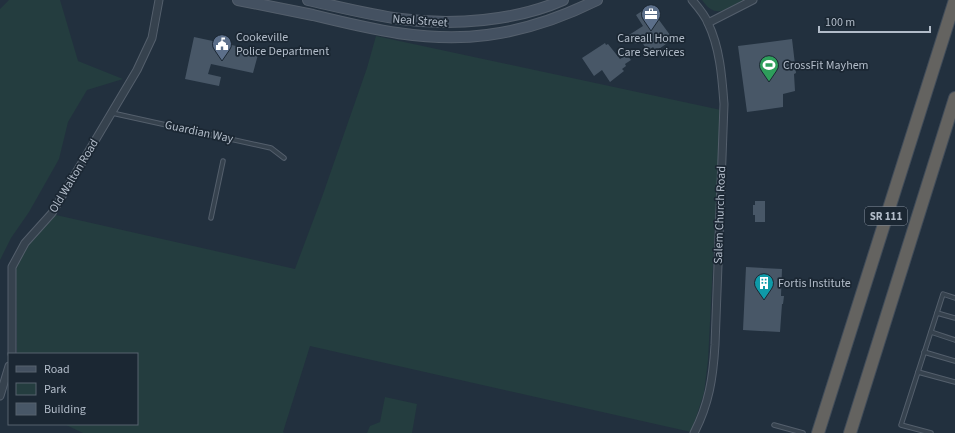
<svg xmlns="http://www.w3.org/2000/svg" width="955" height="433" font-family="'Source Sans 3',sans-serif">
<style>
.green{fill:#243d3f}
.building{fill:#485767}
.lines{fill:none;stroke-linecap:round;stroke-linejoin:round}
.service-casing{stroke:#545f6c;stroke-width:5.5}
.minor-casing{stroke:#545f6c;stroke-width:9}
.secondary-casing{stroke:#545f6c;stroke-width:12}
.trunk-casing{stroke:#414c59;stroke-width:14}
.service{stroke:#36424e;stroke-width:3.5}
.minor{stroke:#36424e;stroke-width:7}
.secondary{stroke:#445161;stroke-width:10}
.trunk{stroke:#646360;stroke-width:12}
.labels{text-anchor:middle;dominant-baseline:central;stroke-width:3.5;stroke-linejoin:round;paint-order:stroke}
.shield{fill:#1b2733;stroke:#858f9c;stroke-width:1}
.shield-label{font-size:11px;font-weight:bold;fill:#b2bcc9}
.street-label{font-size:12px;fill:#b2bcc9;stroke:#1b2733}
.poi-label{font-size:12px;fill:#b2bcc9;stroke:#1b2733;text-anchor:start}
</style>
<rect width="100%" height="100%" fill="#22303e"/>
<g class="green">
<polygon points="9,0 60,0 78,61 123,79 87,90 68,122 59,159 29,212 11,238 0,260 0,9"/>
<path d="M702 0H743C726 9 716 20 702 0Z"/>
<polygon points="376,36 721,110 708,360 704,393 691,432 310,346 283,432 284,433 83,433 64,424 137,424 137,354 17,354 16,268 28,244 56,215 295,269 322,197 367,68"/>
<polygon points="385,397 417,404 412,433 367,433 370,426 380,422"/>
</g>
<g class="building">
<polygon points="645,9 651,18 655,15 659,20 673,39 656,51 653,47 648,51 641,41 636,44 629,35 643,26 636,15"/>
<polygon points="194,37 259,51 253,73 211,64 208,74 221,77 219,86 185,79"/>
<polygon points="792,39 796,73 794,74 795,91 783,94 783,107 747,112 738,46"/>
<polygon points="605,43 606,45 608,44 620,59 627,55 631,60 625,64 626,66 622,69 624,71 610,82 602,70 594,76 582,58"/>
<polygon points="755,201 765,201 765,222 755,222 755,215 753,215 753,205 755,205"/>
<polygon points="746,267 782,269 781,296 784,296 783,304 782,304 780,332 743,330"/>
</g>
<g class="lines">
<g class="service-casing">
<g id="service">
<polyline points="112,113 271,148 284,158"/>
<polyline points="211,218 223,161"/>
<polyline points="937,313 955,318"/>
<polyline points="931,332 955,340"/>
<polyline points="924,352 955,361"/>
<polyline points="918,372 955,382"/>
<polyline points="774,425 803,433"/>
<polyline points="931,433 901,425 943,294 955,298"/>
</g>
</g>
<g class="minor-casing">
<g id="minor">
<path d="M692 0C698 7 705 15 708 23 720 48 722 77 724 104L715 345C713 378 709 404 694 433"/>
<polyline points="708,23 753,0"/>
<polyline points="12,354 12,267 25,243 52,213 137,70 152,38 159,0"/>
<polyline points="0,396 9,366"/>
</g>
</g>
<g class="secondary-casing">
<g id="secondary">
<path d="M238 0C263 5 288 10 313 15 370 29 428 43 487 35 526 30 563 17 597 0"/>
<path d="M308 0C339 7 370 15 401 19 452 26 516 21 563 0"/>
</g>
</g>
<g class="trunk-casing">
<g id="trunk">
<polyline points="818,433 955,0"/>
<polyline points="850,433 955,98"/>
</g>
</g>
<use href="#service" class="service"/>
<use href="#minor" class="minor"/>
<use href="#secondary" class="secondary"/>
<use href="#trunk" class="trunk"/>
</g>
<defs>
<g id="office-pin" transform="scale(1)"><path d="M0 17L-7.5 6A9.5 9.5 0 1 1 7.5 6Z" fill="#5c6f8a" stroke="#1b2733"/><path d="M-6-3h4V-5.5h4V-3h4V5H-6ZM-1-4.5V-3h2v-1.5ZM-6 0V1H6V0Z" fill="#fff"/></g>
<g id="civic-pin" transform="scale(1)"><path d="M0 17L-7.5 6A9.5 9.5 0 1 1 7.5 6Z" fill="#5c6f8a" stroke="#1b2733"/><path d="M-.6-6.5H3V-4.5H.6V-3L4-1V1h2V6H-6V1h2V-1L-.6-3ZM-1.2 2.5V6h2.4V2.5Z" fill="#fff"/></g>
<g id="stadium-pin" transform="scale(1)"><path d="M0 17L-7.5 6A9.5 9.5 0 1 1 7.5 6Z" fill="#2e9e5b" stroke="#1b2733"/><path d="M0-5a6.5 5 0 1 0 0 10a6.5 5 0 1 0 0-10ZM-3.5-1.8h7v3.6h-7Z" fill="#fff"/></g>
<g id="building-pin" transform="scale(1)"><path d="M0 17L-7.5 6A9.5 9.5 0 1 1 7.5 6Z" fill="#0f9aa8" stroke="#1b2733"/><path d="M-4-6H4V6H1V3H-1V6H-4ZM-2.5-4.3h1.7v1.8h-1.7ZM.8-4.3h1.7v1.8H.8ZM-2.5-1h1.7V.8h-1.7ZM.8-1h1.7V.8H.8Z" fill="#fff"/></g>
</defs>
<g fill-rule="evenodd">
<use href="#office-pin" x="651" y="14"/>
<use href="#civic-pin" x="222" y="44"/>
<use href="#stadium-pin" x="769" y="65"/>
<use href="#building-pin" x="764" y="283"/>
</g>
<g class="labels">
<rect class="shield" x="865" y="207" width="42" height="18" rx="3"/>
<g class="shield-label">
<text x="886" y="216">SR 111</text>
</g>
<g class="street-label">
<text transform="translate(420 21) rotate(4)">Neal Street</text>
<text transform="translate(199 132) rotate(12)">Guardian Way</text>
<text transform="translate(74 176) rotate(-59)">Old Walton Road</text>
<text transform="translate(720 215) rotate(-88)">Salem Church Road</text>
</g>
<g class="poi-label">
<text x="236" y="37">Cookeville<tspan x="236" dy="14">Police Department</tspan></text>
<text x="651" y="38" text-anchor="middle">Careall Home<tspan x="651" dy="14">Care Services</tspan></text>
<text x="783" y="65">CrossFit Mayhem</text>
<text x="778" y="283">Fortis Institute</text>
</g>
</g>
<rect x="8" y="353" width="130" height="72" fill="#1b2733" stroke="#57636f"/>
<rect x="16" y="366" width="20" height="6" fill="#445161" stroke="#57636f"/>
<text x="44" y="373" font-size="12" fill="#b2bcc9">Road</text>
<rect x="16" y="383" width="20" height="12" fill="#243d3f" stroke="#57636f"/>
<text x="44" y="393" font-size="12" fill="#b2bcc9">Park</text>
<rect x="16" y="403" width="20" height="12" fill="#485767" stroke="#57636f"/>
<text x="44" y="413" font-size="12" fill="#b2bcc9">Building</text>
<path d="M819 26v6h111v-6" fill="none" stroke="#b2bcc9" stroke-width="2"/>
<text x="825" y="26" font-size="12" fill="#b2bcc9" stroke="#1b2733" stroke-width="3" paint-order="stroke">100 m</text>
</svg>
